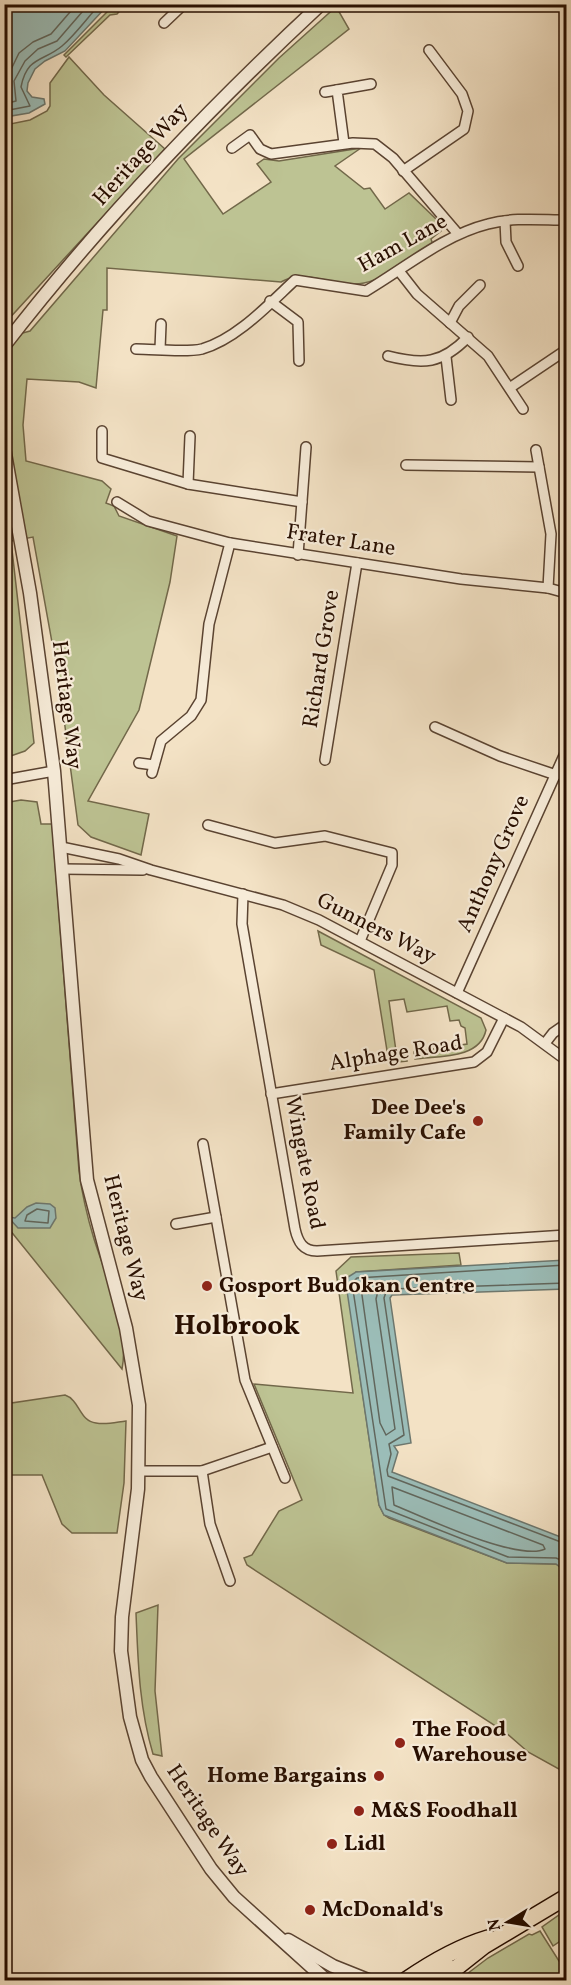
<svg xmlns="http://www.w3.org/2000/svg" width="571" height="1985" font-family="Vollkorn,serif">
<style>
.green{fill:#bdc393;stroke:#72684a;stroke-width:1.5}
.water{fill:#9bbdb8;stroke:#6d776e;stroke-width:1.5}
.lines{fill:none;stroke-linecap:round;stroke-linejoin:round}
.shore{stroke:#61665c;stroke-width:1.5}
.minor-casing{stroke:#5a4331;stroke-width:12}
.tertiary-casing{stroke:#5a4331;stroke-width:15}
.primary-casing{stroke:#270e00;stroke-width:18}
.minor{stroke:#f7ecd9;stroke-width:9}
.tertiary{stroke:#f7ecd9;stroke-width:12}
.primary{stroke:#f3e2c5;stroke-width:15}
.poi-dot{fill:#8f2418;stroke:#f7ecd9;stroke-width:2}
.labels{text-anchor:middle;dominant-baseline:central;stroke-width:4.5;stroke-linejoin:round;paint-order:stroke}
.street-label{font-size:22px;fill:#270e00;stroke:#f7ecd9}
.poi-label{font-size:22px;font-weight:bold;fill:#270e00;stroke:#f7ecd9;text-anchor:start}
.district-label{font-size:28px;font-weight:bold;fill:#270e00;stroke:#f7ecd9}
</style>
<rect width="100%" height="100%" fill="#f3e2c5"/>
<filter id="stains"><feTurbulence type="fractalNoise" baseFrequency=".00333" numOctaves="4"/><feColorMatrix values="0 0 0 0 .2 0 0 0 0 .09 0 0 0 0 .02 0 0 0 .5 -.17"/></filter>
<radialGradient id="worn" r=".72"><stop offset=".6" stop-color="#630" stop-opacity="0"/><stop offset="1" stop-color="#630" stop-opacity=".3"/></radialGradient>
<g class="green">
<polygon points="115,4 125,5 117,14 110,15 66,57 64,55"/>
<path d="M338 5H346L338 10 349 29 184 159 223 214 271 182 257 164 264 159 279 161 361 148 335 166 364 189 370 188 385 209 409 193 436 219 441 231 431 239 433 245C414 256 385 279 364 283 337 289 306 267 281 282L107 268V310H103L96 388 79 382 27 379 23 425 26 461 102 481 111 489 106 503 114 506 119 516 177 536 170 582 139 710 88 801 149 814 141 855 91 837 78 825 59 681 33 537 11 541 34 743 25 751 5 758V331L19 334 30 331 178 159 279 58Z"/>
<polygon points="69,57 104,95 165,149 5,323 5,125 30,120 47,111 50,106 50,83"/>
<path d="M21 800 37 802 41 824H52L79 1171C82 1194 87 1216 94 1239 106 1277 130 1330 122 1369L5 1224 4 803Z"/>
<path d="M318 931 481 1018 486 1030C480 1059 439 1056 415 1059L414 1052 467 1044 465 1028 461 1026 459 1020 450 1021 447 1006 407 1012 404 999 389 1001 396 1051 405 1050 407 1061 389 1063 374 970 321 945Z"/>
<polygon points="459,1253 461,1265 356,1272 356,1349 379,1505 384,1515 389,1518 507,1563 556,1564 565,1570 566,1773 528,1752 505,1732 247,1565 244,1558 252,1555 279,1511 302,1500 254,1384 353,1393 336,1271 351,1257"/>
<path d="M65 1395C80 1400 79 1421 96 1423 106 1425 117 1422 126 1421L124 1483 117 1533H72L62 1524 42 1475H5V1404Z"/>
<path d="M158 1605 155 1691 162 1756 153 1754C139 1707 138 1661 136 1613Z"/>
<polygon points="566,1910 566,1937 553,1946 542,1927"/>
<polygon points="540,1931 566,1972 556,1980 459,1980 488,1958 529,1934 532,1935"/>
</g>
<g class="water">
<polygon points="4,5 108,5 65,51 45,61 35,69 28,83 27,91 32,97 44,99 45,104 29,113 5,117"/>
<polygon points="36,1203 50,1204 55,1208 56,1218 50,1228 18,1228 8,1217 15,1218 27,1207"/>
<polygon points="566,1260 566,1289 392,1295 390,1298 411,1443 394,1446 398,1452 392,1472 566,1539 566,1572 556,1564 507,1563 384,1515 379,1505 346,1284 348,1277 356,1272"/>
</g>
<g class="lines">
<g class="shore">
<polyline points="4,84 19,53 33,42 51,34 77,4"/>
<polyline points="4,104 16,101 14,81 25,61 38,49 57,41 89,4"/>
<path d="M4 111 30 106 21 87C27 56 43 62 62 46 76 34 87 18 100 4"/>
<polygon points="37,1209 49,1211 48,1223 25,1221 27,1215"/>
<polyline points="566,1265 357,1278 352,1283 386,1509 508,1557 556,1558 566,1562"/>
<polyline points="566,1283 391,1289 386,1292 384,1298 404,1435 389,1444 391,1454 387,1470 388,1476 566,1544"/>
<polygon points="376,1284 379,1287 376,1299 395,1429 386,1435 380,1423 361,1288 363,1285"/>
<path d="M392 1487 543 1545 545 1549C519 1562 423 1517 394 1505Z"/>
</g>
<g class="minor-casing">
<g id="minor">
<polyline points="164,23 184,4"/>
<polyline points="325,92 337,90"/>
<polyline points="344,143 337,90 371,84"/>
<polyline points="232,148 250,135 260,149 271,154 353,143 375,144 393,158 458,234"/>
<polyline points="403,171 464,129 468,111 462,94 429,50"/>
<polyline points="505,221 506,242 518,266"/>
<polyline points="399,271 417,294 488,356 523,409"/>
<polyline points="270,301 298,322 299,361"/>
<polyline points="450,323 459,306 480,285"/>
<path d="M136 349C154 349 185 353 202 349 237 339 269 304 295 280L366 291C405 268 444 235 488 224 513 217 541 220 566 220"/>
<polyline points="160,349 161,324"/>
<path d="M388 356C423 365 442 364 468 337"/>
<polyline points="446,357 451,400"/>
<polyline points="511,387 566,350"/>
<polyline points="102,431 102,458 188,484 302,502"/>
<polyline points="536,450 551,534 548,588"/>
<polyline points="406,465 539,467"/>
<polyline points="188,484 190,436"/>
<polyline points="117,502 148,521 230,543 461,579 548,588 566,593"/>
<polyline points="298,555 306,447"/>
<polyline points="435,727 500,756 556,775"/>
<polyline points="325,760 357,563"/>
<polyline points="139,763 154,765"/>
<polyline points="152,773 161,741 191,716 201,700 209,624 230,543"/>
<polyline points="4,780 54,771"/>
<polyline points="208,825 275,843 325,836 392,853 392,865 360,941"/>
<polyline points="61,847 119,859 151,870 283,905 319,920 521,1027 566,1060"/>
<polyline points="62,869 143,870"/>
<path d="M243 894 242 924 295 1229C298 1242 303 1251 317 1251L566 1235"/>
<polyline points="457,993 566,751"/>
<polyline points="546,1042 553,1033 566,1024"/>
<polyline points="271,1094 474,1062 487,1052 504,1018"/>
<polyline points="203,1144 245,1380 285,1478"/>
<polyline points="176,1224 216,1217"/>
<polyline points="140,1471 202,1471 272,1447"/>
<polyline points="202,1471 210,1524 230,1581"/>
</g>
</g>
<g class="tertiary-casing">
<g id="tertiary">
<path d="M4 346C99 223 207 110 321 4"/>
<polyline points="4,448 30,593 54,771 87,1180 126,1328 139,1405 138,1489 122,1617 121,1651 130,1717 142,1760 151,1777 211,1869 234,1897 326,1980"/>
<polyline points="288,1940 333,1966 368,1980"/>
</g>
</g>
<g class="primary-casing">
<g id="primary">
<path d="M406 1980C432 1962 458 1947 488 1938"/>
<polyline points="426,1980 447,1966"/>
<polyline points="441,1980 484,1946 566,1897"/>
</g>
</g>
<use href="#minor" class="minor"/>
<use href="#tertiary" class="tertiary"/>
<use href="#primary" class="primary"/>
</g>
<g class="poi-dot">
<circle cx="478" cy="1121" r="6"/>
<circle cx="207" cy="1286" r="6"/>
<circle cx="400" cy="1743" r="6"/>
<circle cx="379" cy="1776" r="6"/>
<circle cx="359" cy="1811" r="6"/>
<circle cx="332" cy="1844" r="6"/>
<circle cx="310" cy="1910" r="6"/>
</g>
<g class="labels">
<g class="street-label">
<text transform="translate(141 155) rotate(-48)">Heritage Way</text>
<text transform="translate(403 244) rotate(-29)">Ham Lane</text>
<text transform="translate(341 541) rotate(9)">Frater Lane</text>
<text transform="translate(322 659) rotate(-81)">Richard Grove</text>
<text transform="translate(66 705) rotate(83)">Heritage Way</text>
<text transform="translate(494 864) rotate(-66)">Anthony Grove</text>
<text transform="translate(376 929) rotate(27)">Gunners Way</text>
<text transform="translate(396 1054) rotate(-9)">Alphage Road</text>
<text transform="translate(304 1163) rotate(79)">Wingate Road</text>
<text transform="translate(125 1238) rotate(76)">Heritage Way</text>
<text transform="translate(207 1821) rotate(56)">Heritage Way</text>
</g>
<g class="poi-label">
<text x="466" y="1108" text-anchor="end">Dee Dee's<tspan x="466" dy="25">Family Cafe</tspan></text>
<text x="219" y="1286">Gosport Budokan Centre</text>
<text x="412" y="1730">The Food<tspan x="412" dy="25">Warehouse</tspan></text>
<text x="367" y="1776" text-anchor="end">Home Bargains</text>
<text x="371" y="1811">M&amp;S Foodhall</text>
<text x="344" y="1844">Lidl</text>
<text x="322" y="1910">McDonald's</text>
</g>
<g class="district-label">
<text x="237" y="1326">Holbrook</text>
</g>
</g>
<rect width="571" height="1985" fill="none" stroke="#f3e2c5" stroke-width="24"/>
<rect x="6" y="6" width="559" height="1973" fill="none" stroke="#270e00" stroke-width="3"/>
<rect x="12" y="12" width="547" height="1961" fill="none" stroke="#270e00" stroke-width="1.5"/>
<g transform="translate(508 1922) rotate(259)" stroke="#f7ecd9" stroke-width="4.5" paint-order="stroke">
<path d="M0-4.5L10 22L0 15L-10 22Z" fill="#270e00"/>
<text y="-9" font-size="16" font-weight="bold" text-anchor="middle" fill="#270e00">N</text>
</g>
<rect width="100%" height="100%" filter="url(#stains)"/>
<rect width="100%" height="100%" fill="url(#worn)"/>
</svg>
